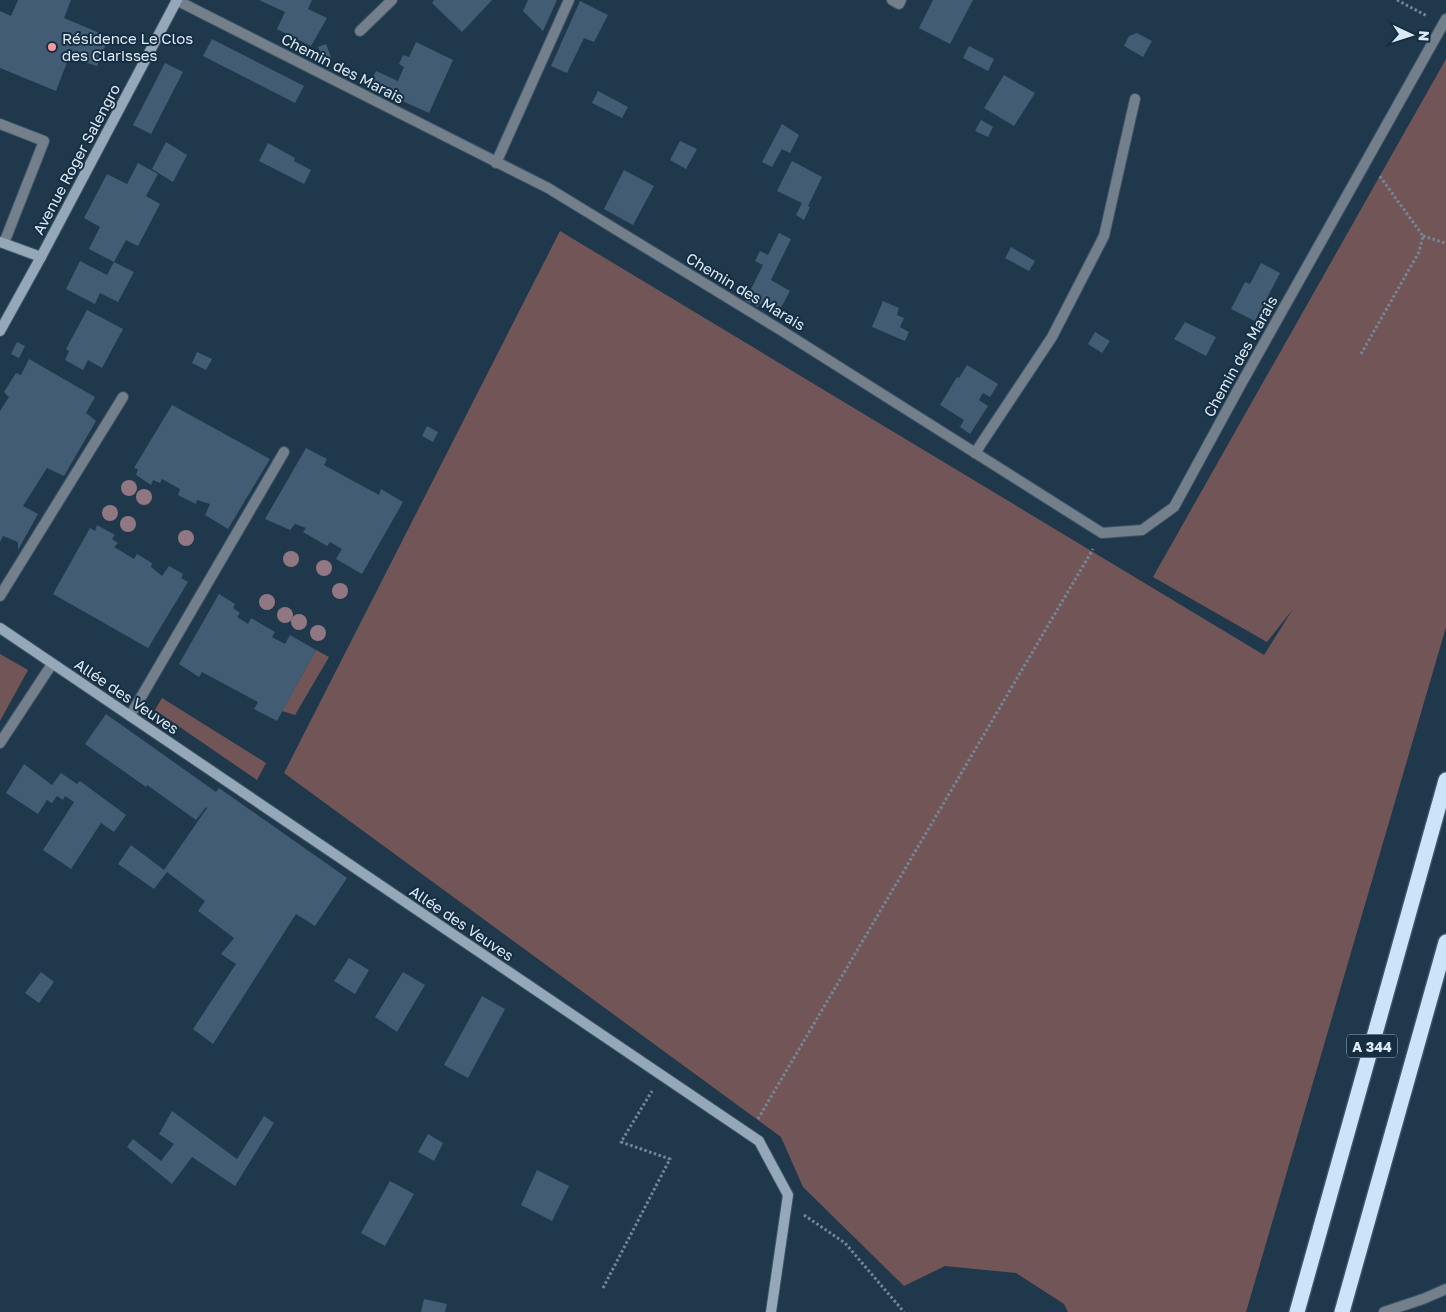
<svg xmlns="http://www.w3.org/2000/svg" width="1446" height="1312" font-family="'Golos Text',sans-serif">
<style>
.green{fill:#725657}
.building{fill:#415c73}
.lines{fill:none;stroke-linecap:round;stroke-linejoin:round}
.lane-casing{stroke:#3e5467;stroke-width:12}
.street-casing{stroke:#3e5467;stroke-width:12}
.secondary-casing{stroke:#3e5467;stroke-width:12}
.highway-casing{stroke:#3e5467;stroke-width:18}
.path{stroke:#748798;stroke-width:3;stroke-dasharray:2.5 2.5;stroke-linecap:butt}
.lane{stroke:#737f8a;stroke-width:10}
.street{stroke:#737f8a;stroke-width:10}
.secondary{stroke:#95a8ba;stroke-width:10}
.highway{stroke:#cbe4fa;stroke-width:15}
.tree{fill:#917781}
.poi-dot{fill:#f49b9f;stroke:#162e41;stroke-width:2}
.labels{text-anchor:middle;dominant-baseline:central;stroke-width:4;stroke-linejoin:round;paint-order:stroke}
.shield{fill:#162e41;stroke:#a1b2c0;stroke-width:1}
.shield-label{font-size:14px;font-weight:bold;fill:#dceaf7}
.poi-label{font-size:15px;fill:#dceaf7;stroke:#162e41;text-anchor:start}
.street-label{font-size:15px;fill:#dceaf7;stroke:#162e41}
</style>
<rect width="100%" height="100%" fill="#20384c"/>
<g class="green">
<polygon points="1446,59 1446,627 1246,1312 1068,1312 1064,1304 1016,1273 945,1266 904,1286 803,1187 781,1137 284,773 560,231 1264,655 1293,609 1267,642 1153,577"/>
<polygon points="316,650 329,657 295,715 282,711"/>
<polygon points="0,654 28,670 0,721"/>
<polygon points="162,698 266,763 257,780 155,710"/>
</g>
<g class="building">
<polygon points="18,0 71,0 64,18 109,37 97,66 69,57 56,91 0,68 0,11 11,16"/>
<polygon points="259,0 312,0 308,9 327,18 311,46 277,29 285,12"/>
<polygon points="434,0 492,0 462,32 432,3"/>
<polygon points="528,0 557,0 543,31 523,11"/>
<polygon points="933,0 973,0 950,44 919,28"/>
<polygon points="580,1 608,15 594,42 584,38 567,73 551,66"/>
<polygon points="1137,33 1152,41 1143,57 1124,46 1129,36"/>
<polygon points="212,39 304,86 295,103 203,56"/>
<polygon points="416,42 453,60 429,113 369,86 376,71 398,81 404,67 399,64 403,55 409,57"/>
<polygon points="326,44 331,57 324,60 318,47"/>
<polygon points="969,46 994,59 988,71 963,58"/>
<polygon points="165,63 183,72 151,134 133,125"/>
<polygon points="1004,75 1035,93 1014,126 984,108"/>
<polygon points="598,91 628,107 622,118 592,103"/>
<polygon points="981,120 993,127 988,137 975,131"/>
<polygon points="782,124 799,135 790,153 782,149 772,167 762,162"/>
<polygon points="680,141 697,149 686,169 670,160"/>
<polygon points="166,142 187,155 173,182 152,169"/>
<polygon points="268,143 295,158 294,161 311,170 304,184 259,161"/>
<polygon points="792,161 822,177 808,206 810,207 804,220 796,215 802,203 777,191"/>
<polygon points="138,163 158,174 146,196 160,204 138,246 126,240 114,262 89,249 100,227 84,218 107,174 127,184"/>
<polygon points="624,170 654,186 633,225 604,209"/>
<polygon points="779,233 791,239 771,280 790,291 778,313 759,304 758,307 745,301 763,265 755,261 760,251 768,255"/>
<polygon points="1011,247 1035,261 1029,271 1005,258"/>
<polygon points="80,261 107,275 114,262 134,272 118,302 100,293 95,304 66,289"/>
<polygon points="1261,263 1280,273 1255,321 1231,309 1245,282 1250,284"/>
<polygon points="883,301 899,308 897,315 904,318 900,327 909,332 905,341 872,327"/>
<polygon points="87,310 123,329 102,368 88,360 83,370 65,360 69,351 66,349"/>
<polygon points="1185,322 1216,337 1206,356 1174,339"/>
<polygon points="1095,332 1110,341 1102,353 1088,344"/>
<polygon points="17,342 25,346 19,358 11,354"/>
<polygon points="197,352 212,359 206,370 192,363"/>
<polygon points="29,359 95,397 86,413 96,421 64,476 47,468 23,506 38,514 18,550 18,542 3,536 0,542 0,411 9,397 4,392 16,373 21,375"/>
<polygon points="967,365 998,384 990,397 983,393 979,400 988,406 970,434 960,427 964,420 940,405 957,377 959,378"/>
<polygon points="172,405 270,459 228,529 205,515 210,504 197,500 196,504 178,495 180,489 162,479 160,483 153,480 151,485 136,475 138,469 134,468"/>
<polygon points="427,426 438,432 433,442 422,436"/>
<polygon points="306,448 327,459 324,465 379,495 381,489 403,502 362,574 336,559 342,549 330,542 327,546 303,532 306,528 295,524 290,530 265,519"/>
<polygon points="97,525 115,535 112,539 118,543 114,547 134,559 137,554 152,563 151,567 162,576 169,566 183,574 181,578 188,582 148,648 53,594 90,528 95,531"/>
<polygon points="219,594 235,604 233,608 240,613 237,617 248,624 251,618 275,632 272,637 285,644 290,635 316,650 277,721 254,709 258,702 202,672 199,677 179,664"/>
<polygon points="106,714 216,792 219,788 347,878 315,926 296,914 213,1044 193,1029 236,964 221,954 234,938 198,911 205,901 167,872 154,889 118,864 131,845 164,870 207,808 206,807 196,820 147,785 146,787 85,744"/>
<polygon points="24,764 52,785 61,773 77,784 80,781 126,815 114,832 101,823 71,869 43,850 74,802 65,796 63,800 57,796 52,803 47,800 38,814 6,793"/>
<polygon points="349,958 369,970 355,994 334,981"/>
<polygon points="41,972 54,982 39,1003 25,993"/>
<polygon points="403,972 425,985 397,1032 375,1017"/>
<polygon points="482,996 505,1009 468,1078 444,1065"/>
<polygon points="172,1111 237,1159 264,1116 274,1123 235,1186 192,1157 172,1184 127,1147 133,1139 161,1161 174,1144 159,1134"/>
<polygon points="428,1134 443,1143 434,1161 418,1152"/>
<polygon points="537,1170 569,1186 552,1221 521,1205"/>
<polygon points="390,1181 414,1194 385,1246 361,1233"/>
<polygon points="424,1299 447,1304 445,1312 421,1312"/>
</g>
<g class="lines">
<g class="lane-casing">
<g id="lane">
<polyline points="0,124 44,141 4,243"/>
<polyline points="0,596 123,397"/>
<polyline points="130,716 284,452"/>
</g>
</g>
<g class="street-casing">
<g id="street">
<polyline points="176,0 548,188 779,329 1102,533 1142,530 1174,507 1240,386 1446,19"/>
<polyline points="892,0 899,4 901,0"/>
<polyline points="360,31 392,0"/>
<polyline points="496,163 569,0"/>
<polyline points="975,453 1052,337 1104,236 1135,99"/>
<polyline points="0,743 52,664"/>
<polyline points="1384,1312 1423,1299 1446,1289"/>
</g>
</g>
<g class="secondary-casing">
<g id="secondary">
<polyline points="0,242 41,257"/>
<polyline points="0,331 41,257 177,0"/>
<polyline points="0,628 759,1141 788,1195 771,1312"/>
</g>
</g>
<g class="highway-casing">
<g id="highway">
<polyline points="1297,1312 1446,780"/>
<polyline points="1342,1312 1446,942"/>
</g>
</g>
<g class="path">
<polyline points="1397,0 1427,16"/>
<polyline points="1423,236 1445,243 1446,241"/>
<polyline points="1361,354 1419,252 1423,236 1379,175"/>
<polyline points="758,1119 1093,549"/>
<polyline points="804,1215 845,1243 904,1312"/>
<polyline points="603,1288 670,1159 621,1142 652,1091"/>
</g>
<use href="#lane" class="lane"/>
<use href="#street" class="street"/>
<use href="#secondary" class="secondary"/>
<use href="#highway" class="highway"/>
</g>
<g class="tree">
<circle cx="129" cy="488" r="8"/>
<circle cx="144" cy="497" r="8"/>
<circle cx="110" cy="513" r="8"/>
<circle cx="128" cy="524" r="8"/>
<circle cx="186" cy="538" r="8"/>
<circle cx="291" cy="559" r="8"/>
<circle cx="324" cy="568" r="8"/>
<circle cx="340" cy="591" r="8"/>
<circle cx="267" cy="602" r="8"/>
<circle cx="285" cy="615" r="8"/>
<circle cx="299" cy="622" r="8"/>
<circle cx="318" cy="633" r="8"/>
</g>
<circle class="poi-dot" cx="52" cy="47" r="5"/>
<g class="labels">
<rect class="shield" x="1347" y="1034.5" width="50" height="23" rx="4"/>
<g class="shield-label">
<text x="1372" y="1046">A 344</text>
</g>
<g class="poi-label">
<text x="62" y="38">Résidence Le Clos<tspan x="62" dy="17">des Clarisses</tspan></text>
</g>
<g class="street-label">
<text transform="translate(343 68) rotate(27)">Chemin des Marais</text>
<text transform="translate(76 159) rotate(-62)">Avenue Roger Salengro</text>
<text transform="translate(746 291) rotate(31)">Chemin des Marais</text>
<text transform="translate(1240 356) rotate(-61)">Chemin des Marais</text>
<text transform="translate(127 696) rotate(34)">Allée des Veuves</text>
<text transform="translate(462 923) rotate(34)">Allée des Veuves</text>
</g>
</g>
<g transform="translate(1411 35) rotate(94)" stroke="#162e41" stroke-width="4" paint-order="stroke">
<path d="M0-4L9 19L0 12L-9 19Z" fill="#dceaf7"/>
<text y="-8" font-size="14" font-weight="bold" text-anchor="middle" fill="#dceaf7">N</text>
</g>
</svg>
